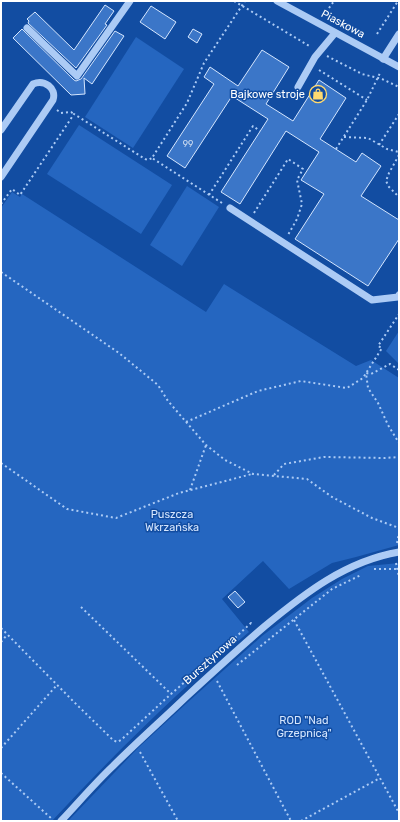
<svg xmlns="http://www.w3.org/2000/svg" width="400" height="822" font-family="Rubik,sans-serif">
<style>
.green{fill:#2566c0}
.building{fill:#3b76c8;stroke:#d5e6fe}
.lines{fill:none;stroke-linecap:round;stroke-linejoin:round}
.path{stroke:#accbf5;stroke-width:2;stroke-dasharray:2 3;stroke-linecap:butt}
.minor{stroke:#accbf5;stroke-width:7}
.labels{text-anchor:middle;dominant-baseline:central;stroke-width:3;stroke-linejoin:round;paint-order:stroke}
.number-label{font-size:9px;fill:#ceddf1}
.street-label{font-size:11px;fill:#fff;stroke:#124da2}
.poi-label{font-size:11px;fill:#fff;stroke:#124da2;text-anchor:end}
.park-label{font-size:11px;fill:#d5e6fe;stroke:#124da2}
</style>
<rect width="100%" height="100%" fill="#124da2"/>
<g class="green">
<polygon points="136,37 184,69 133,148 85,117"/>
<polygon points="79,125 172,185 141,234 47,174"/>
<polygon points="187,186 219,207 182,266 150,245"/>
<path d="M12 192 20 197 22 194 206 312 224 284 356 366 371 360 399 378V545L356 557 332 563 289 589 263 561 222 599 249 632C179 690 114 754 52 821H1V208Z"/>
<polygon points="399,331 399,364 386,351"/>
<polygon points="399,563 399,821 68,821 138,748 188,702 262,636 312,598 342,579 368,566"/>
</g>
<g class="building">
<polygon points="105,5 114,11 105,24 107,25 76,68 28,23 29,21 27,19 35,12 74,50"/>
<polygon points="151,6 176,22 165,39 140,22"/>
<polygon points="22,29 74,80 76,81 81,79 115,31 124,36 92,84 84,78 85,94 71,95 13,38"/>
<polygon points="193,29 202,34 197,43 188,37"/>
<polygon points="262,50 289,67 266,104 293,121 319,80 346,98 320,139 356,162 362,153 381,166 361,196 399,220 399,239 368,286 295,239 324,194 301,180 319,152 286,131 240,204 221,192 268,119 232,96 185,168 167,156 214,84 204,77 210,67 238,86"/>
<polygon points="235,591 245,602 238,608 228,597"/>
</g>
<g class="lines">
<g class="path">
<polyline points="234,1 311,47"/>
<polyline points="329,8 334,1"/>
<polyline points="377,34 398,1"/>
<polyline points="327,56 362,74 382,79 399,87"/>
<polyline points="319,70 367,100"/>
<polyline points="57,110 61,113 71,112 74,114"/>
<polyline points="344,137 368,138 387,149 399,152"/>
<polyline points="379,145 399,114"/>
<polyline points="336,149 367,100 380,73"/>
<polyline points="399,155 389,173 386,181 389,187 399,197"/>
<polyline points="209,195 253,126 260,131"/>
<polyline points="222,203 152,158 187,103 204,63 245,1"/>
<polyline points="1,204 12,189 20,195 74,114 145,159 148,160 152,158"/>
<polyline points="254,213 288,159 303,169 297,180 302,204 297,219 288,235"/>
<polyline points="1,272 119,353 158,385 168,401 206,445 225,460 253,474 307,479 332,497 372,518 399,528"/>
<polyline points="399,370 390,364 371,374 366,373 368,388 378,403 388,425 399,443"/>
<polyline points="186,422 258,391 301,381 347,388 363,378 382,348 378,346 399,314"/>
<polyline points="1,463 67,509 116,518 179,493 252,474"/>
<polyline points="274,475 284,464 324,457 385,458 399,457"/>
<polyline points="190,490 206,445"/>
<polyline points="397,543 399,533"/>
<polyline points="396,563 399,577"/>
<polyline points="374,569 399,569"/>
<polyline points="81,607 171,694"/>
<polyline points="294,620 399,813"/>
<polyline points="1,628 73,701 113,740 117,742 121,740 171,694 201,668"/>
<polyline points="1,642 7,635"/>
<polyline points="224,648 251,623 252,625"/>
<polyline points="237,665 332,589 361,575"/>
<polyline points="217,681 291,821"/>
<polyline points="1,748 57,685"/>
<polyline points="140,752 178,821"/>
<polyline points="1,773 52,819"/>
<polyline points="301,821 380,778"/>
</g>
<g class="minor">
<polyline points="277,1 399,67"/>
<polyline points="27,28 77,76 130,1"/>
<polyline points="383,59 399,34"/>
<polyline points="298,87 315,57 335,33"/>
<path d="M1 130 33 84C44 79 57 88 53 100L1 177"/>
<polyline points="230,208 372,300 398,297 399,295"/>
<path d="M61 821C78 803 95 783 113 766 137 742 162 720 186 697 212 673 238 649 265 626 305 593 346 561 399 552"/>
</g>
</g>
<defs>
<g id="shop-ring" transform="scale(0.9)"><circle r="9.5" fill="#124da2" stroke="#ffda70" stroke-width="1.5"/><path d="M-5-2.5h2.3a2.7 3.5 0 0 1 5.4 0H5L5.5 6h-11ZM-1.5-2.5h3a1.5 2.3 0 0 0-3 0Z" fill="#ffda70"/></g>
</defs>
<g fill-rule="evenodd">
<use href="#shop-ring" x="318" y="94"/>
</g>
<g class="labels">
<g class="number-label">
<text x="188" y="144">99</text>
</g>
<g class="street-label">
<text transform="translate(343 24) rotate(28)">Piaskowa</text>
<text transform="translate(210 660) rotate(-42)">Bursztynowa</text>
</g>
<g class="poi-label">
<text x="305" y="94">Bajkowe stroje</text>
</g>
<g class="park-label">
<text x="172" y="514">Puszcza<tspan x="172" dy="13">Wkrzańska</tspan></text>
<text x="304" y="720">ROD "Nad<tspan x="304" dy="13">Grzepnicą"</tspan></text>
</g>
</g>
<rect width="400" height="822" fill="none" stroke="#ffffff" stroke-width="4"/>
</svg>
